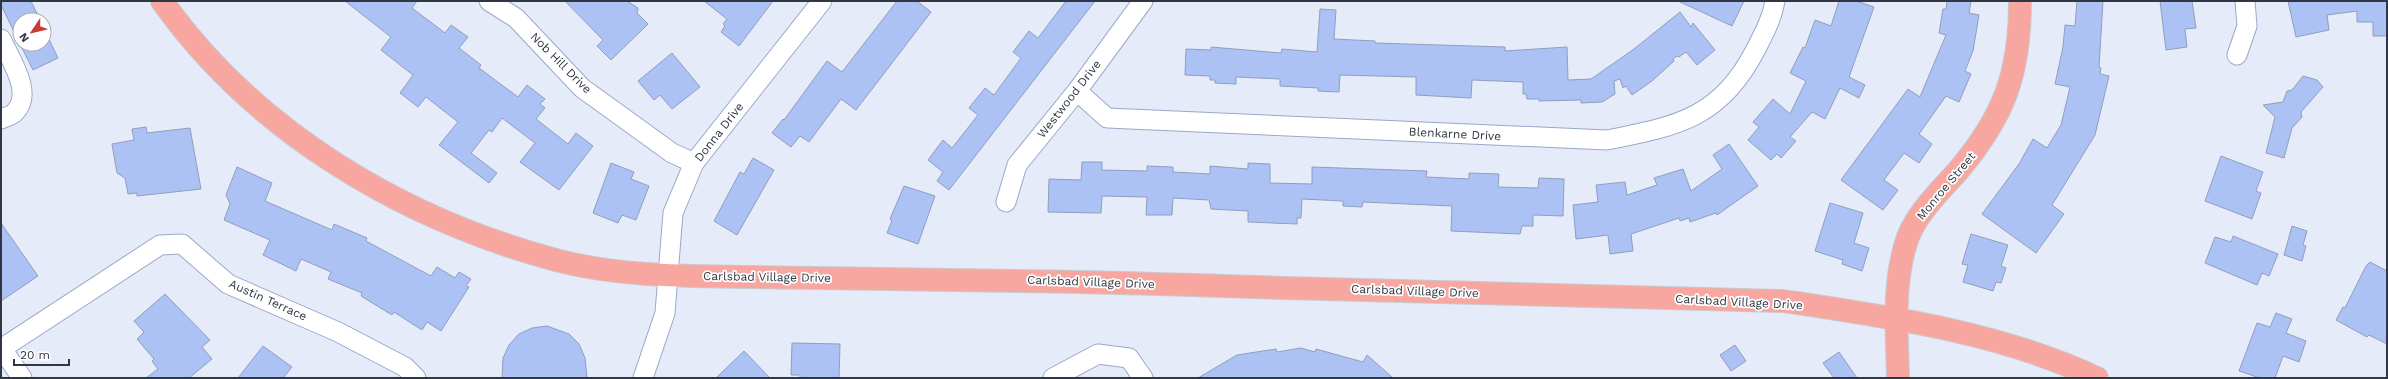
<svg xmlns="http://www.w3.org/2000/svg" width="2388" height="379" font-family="'Work Sans',sans-serif">
<style>
.building{fill:#acc2f5;stroke:#909ebe}
.lines{fill:none;stroke-linecap:round;stroke-linejoin:round}
.minor-casing{stroke:#9aa8c8;stroke-width:21}
.major-casing{stroke:#c9cbce;stroke-width:24}
.minor{stroke:#fff;stroke-width:19}
.major{stroke:#f7a7a0;stroke-width:22}
.labels{text-anchor:middle;dominant-baseline:central;stroke-width:3.5;stroke-linejoin:round;paint-order:stroke}
.street-label{font-size:12px;fill:#303643;stroke:#fff}
</style>
<rect width="100%" height="100%" fill="#e5ebf9"/>
<g class="building">
<polygon points="1,1 31,1 40,20 20,20 20,44 44,44 44,29 58,58 33,70 22,48 1,5"/>
<polygon points="345,1 417,1 412,8 445,33 451,25 468,37 459,48 481,65 479,68 518,97 527,85 545,99 540,104 545,108 536,119 568,144 576,133 593,146 559,190 520,162 535,143 502,118 492,132 489,130 471,153 497,173 489,183 439,145 458,122 426,97 418,107 400,93 413,75 381,50 391,37"/>
<polygon points="565,1 627,1 638,8 637,13 648,24 611,60 597,46 603,40"/>
<polygon points="704,1 773,1 739,46 721,32 725,26 723,24 727,19"/>
<polygon points="897,1 917,1 931,12 856,110 841,99 809,142 800,136 791,147 772,133 783,119 784,120 827,61 842,72"/>
<polygon points="1066,1 1095,1 949,190 937,181 943,172 928,160 943,140 952,148 978,115 969,108 985,88 994,95 1021,58 1013,52 1029,31 1038,38"/>
<polygon points="1678,1 1744,1 1732,26"/>
<polygon points="1839,1 1856,1 1874,7 1849,77 1865,85 1859,98 1840,88 1825,119 1812,112 1790,137 1796,141 1781,158 1777,154 1771,160 1748,140 1759,127 1753,122 1773,99 1790,114 1806,81 1790,73 1803,47 1805,48 1815,20 1831,26"/>
<polygon points="1947,1 1971,1 1969,13 1979,15 1973,51 1965,71 1971,74 1959,102 1946,96 1919,134 1932,144 1919,163 1904,153 1884,180 1898,190 1883,210 1841,180 1908,89 1920,97 1946,35 1939,33 1943,9 1946,9"/>
<polygon points="2077,1 2103,1 2099,67 2101,68 2100,74 2109,76 2095,135 2052,205 2064,214 2036,253 1982,214 2019,164 2033,139 2047,148 2061,125 2070,87 2055,84 2063,47 2065,25 2075,26"/>
<polygon points="2160,1 2192,1 2196,28 2185,29 2187,47 2166,50"/>
<polygon points="2288,1 2387,1 2387,36 2373,36 2373,22 2357,22 2357,11 2327,15 2329,30 2296,37"/>
<polygon points="1320,9 1336,10 1334,39 1375,41 1375,43 1505,47 1505,51 1567,47 1568,80 1591,79 1634,49 1680,12 1691,27 1693,23 1715,50 1697,65 1686,52 1679,57 1677,56 1673,59 1674,61 1652,81 1632,95 1626,86 1623,88 1620,79 1614,81 1615,94 1602,102 1581,103 1581,100 1539,101 1539,99 1527,99 1526,94 1523,94 1523,82 1472,80 1471,98 1416,95 1416,77 1340,75 1339,92 1318,91 1318,88 1280,86 1280,79 1236,77 1236,84 1215,83 1215,80 1210,80 1210,76 1185,75 1186,49 1211,50 1211,47 1281,53 1282,49 1317,52"/>
<polygon points="672,53 700,87 672,109 660,95 654,100 638,81"/>
<polygon points="2303,76 2317,80 2323,87 2301,112 2302,117 2292,128 2284,158 2266,153 2275,117 2263,105 2283,102 2287,91 2292,90"/>
<polygon points="146,127 147,133 190,128 201,189 137,196 137,193 128,194 125,178 117,173 112,144 134,140 132,129"/>
<polygon points="1729,144 1758,186 1717,215 1716,213 1690,222 1689,218 1680,221 1679,218 1631,234 1633,251 1610,254 1608,235 1576,239 1573,205 1598,202 1596,185 1625,182 1627,195 1657,185 1654,178 1683,169 1691,191 1722,169 1713,155"/>
<polygon points="2221,156 2263,172 2256,191 2261,193 2252,219 2205,201"/>
<polygon points="753,158 774,170 737,235 714,221 740,172 744,174"/>
<polygon points="1082,162 1102,162 1102,170 1147,171 1147,166 1173,167 1173,172 1210,174 1210,166 1248,169 1248,163 1270,164 1270,183 1312,184 1312,167 1427,171 1426,177 1469,179 1469,173 1499,174 1498,187 1538,188 1539,178 1564,179 1563,216 1533,215 1533,226 1522,226 1520,234 1451,231 1452,206 1363,202 1362,207 1343,206 1343,201 1302,199 1301,218 1297,218 1297,224 1248,222 1248,211 1211,209 1209,200 1173,198 1172,215 1146,215 1147,197 1102,196 1101,213 1048,212 1049,179 1081,180"/>
<polygon points="611,163 634,172 631,179 649,186 636,220 622,215 618,223 593,213"/>
<polygon points="237,167 272,183 265,201 332,230 334,224 367,238 366,241 431,276 437,267 455,278 459,272 471,279 466,286 469,287 441,331 427,322 422,330 394,312 392,315 361,296 362,293 328,279 331,272 301,259 296,271 263,255 270,240 224,220 230,204 226,195"/>
<polygon points="904,186 935,196 918,244 887,233 892,220 890,219"/>
<polygon points="1830,203 1863,213 1854,243 1869,248 1862,271 1842,264 1843,260 1815,251"/>
<polygon points="1,223 38,276 1,301"/>
<polygon points="2292,226 2307,231 2303,245 2306,246 2302,261 2284,255"/>
<polygon points="1971,234 2008,245 2001,266 2006,268 2001,283 1996,282 1993,291 1963,282 1968,265 1962,264"/>
<polygon points="2233,236 2278,254 2269,276 2262,273 2257,285 2205,263 2215,237 2231,242"/>
<polygon points="2370,262 2387,271 2387,344 2369,335 2367,337 2336,320 2343,307 2345,308 2366,266"/>
<polygon points="165,294 210,340 202,347 212,359 189,378 146,378 158,369 152,361 154,359 137,339 144,332 134,321"/>
<polygon points="2276,313 2292,319 2286,333 2306,341 2299,362 2283,356 2275,378 2260,378 2239,371 2257,323 2270,327"/>
<polygon points="547,326 569,334 579,344 585,358 587,378 502,378 503,358 509,345 519,334 532,328"/>
<polygon points="792,343 840,344 839,378 800,378 800,375 791,375"/>
<polygon points="1735,345 1746,361 1731,371 1720,355"/>
<polygon points="263,346 292,367 283,378 238,378"/>
<polygon points="1301,348 1315,352 1316,349 1363,362 1367,355 1393,378 1198,378 1237,355 1276,349 1277,352"/>
<polygon points="744,351 770,378 716,378"/>
<polygon points="1839,352 1857,378 1834,378 1823,363"/>
</g>
<g class="lines">
<g class="minor-casing">
<g id="minor">
<polyline points="489,1 516,18 582,88 672,153 694,163"/>
<path d="M1 39C10 59 34 93 15 112 12 116 5 117 1 119"/>
<polyline points="2237,55 2247,26 2245,1"/>
<path d="M1077 91 1107 118 1607 140C1677 126 1720 119 1756 49 1764 33 1772 19 1775 1"/>
<polyline points="1006,202 1017,165 1077,91 1143,1"/>
<polyline points="1,349 160,245 182,244 228,284 338,332 405,367 416,378"/>
<polyline points="2,349 22,378"/>
<polyline points="643,378 665,313 673,213 694,163 822,1"/>
<polyline points="1053,378 1098,354 1129,358 1143,378"/>
</g>
</g>
<g class="major-casing">
<g id="major">
<path d="M162 1C255 132 403 219 556 260 620 277 687 276 752 277 841 278 930 280 1019 281 1107 282 1196 285 1285 288 1451 292 1617 297 1783 301 1889 317 1999 332 2097 378"/>
<path d="M1898 378C1897 331 1892 282 1908 237 1918 212 1939 192 1957 172 2004 117 2020 74 2020 1"/>
</g>
</g>
<use href="#minor" class="minor"/>
<use href="#major" class="major"/>
</g>
<g class="labels">
<g class="street-label">
<text transform="translate(561 63) rotate(45)">Nob Hill Drive</text>
<text transform="translate(1069 99) rotate(-52)">Westwood Drive</text>
<text transform="translate(719 132) rotate(-52)">Donna Drive</text>
<text transform="translate(1455 134) rotate(3)">Blenkarne Drive</text>
<text transform="translate(1946 186) rotate(-50)">Monroe Street</text>
<text transform="translate(767 277) rotate(1)">Carlsbad Village Drive</text>
<text transform="translate(1091 282) rotate(2)">Carlsbad Village Drive</text>
<text transform="translate(1415 291) rotate(2)">Carlsbad Village Drive</text>
<text transform="translate(268 300) rotate(24)">Austin Terrace</text>
<text transform="translate(1739 302) rotate(3)">Carlsbad Village Drive</text>
</g>
</g>
<rect width="2388" height="379" fill="none" stroke="#303643" stroke-width="4"/>
<g transform="translate(32 32) rotate(235)"><circle r="19" fill="#ffffff" stroke="#acafb4"/>
<path d="M0-3L7 15L0 10L-7 15Z" fill="#c83a34"/>
<text y="-6" font-size="11" font-weight="bold" text-anchor="middle" fill="#303643">N</text>
</g>
<path d="M14 359v6h55v-6" fill="none" stroke="#303643" stroke-width="2"/>
<text x="20" y="359" font-size="12" fill="#303643" stroke="#ffffff" stroke-width="3" paint-order="stroke">20 m</text>
</svg>
